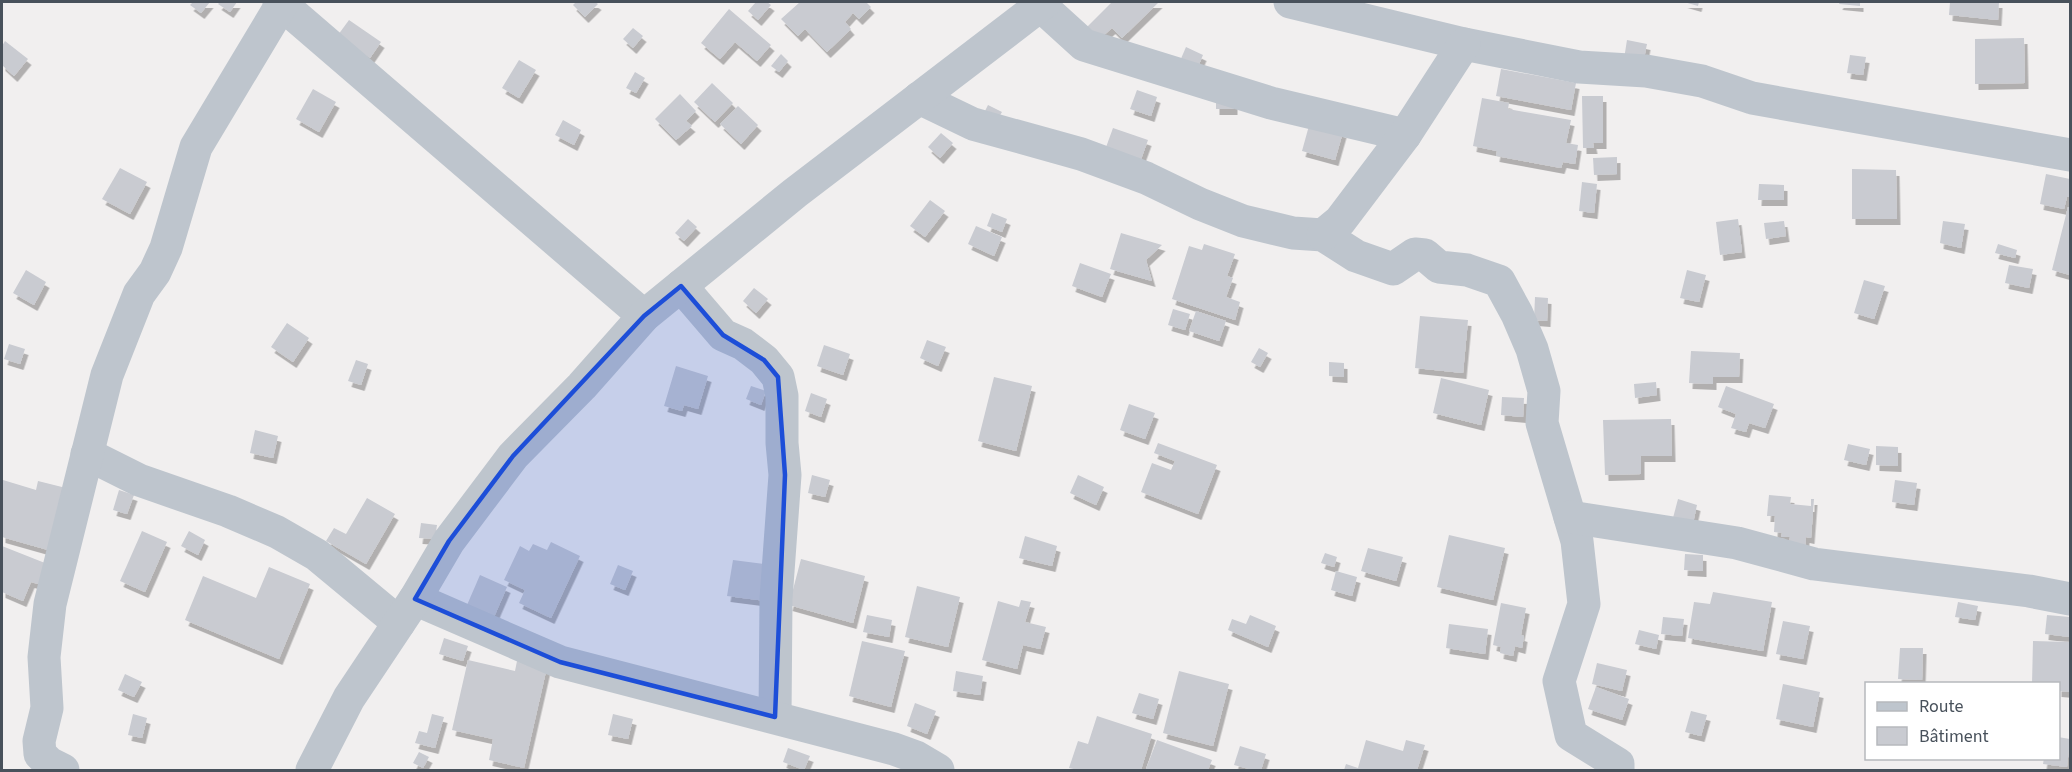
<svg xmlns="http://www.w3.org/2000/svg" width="2072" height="772" font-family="'Source Sans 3',sans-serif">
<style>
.building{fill:#c9cbd1;filter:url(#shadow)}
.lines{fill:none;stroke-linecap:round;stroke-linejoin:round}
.minor{stroke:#bec5cd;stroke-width:33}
.marked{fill:#1d4ed8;fill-opacity:0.2;stroke:#1d4ed8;stroke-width:4.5;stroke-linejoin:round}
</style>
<defs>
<filter id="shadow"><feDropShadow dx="3.5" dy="6" stdDeviation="0" flood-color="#0004"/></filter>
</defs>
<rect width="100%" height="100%" fill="#f1efef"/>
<g class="building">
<polygon points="193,2 210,2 201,13 190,5"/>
<polygon points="220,2 237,2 230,12 218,4"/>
<polygon points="576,2 595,2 598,4 585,17 573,5"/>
<polygon points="756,2 767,2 771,5 758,20 748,11"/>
<polygon points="800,2 866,2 871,7 859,19 853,13 845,22 851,29 827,52 805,29 798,36 781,19"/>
<polygon points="1112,2 1159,2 1122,38 1112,28 1096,42 1084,30"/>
<polygon points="1684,2 1699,2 1698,6"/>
<polygon points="1840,2 1860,2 1860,6 1839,4"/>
<polygon points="1950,2 1999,2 1998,20 1949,15"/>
<polygon points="729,9 771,45 757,61 735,42 720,59 701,43"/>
<polygon points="349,20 381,42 370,58 338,35"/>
<polygon points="633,28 643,36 633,48 623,39"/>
<polygon points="2024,38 2025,83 1975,84 1975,39"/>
<polygon points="1627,40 1647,44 1643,63 1624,59"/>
<polygon points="5,41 28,59 14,76 2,65 2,46"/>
<polygon points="1186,47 1203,55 1194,76 1177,68"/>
<polygon points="781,54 788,61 779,72 771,66"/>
<polygon points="1850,55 1866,57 1863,75 1847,73"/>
<polygon points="519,60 536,70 519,98 502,88"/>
<polygon points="1501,69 1576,83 1571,110 1496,96"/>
<polygon points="635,72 645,78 636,93 626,88"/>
<polygon points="712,83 733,103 715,122 694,102"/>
<polygon points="313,89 336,102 319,132 296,119"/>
<polygon points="1137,90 1157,97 1151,116 1130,109"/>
<polygon points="1234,93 1234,109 1216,109 1216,94"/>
<polygon points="680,94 696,111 686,121 692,126 676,140 655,119"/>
<polygon points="1582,96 1603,96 1603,143 1593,143 1594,148 1583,148"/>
<polygon points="1482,98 1509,103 1508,109 1571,120 1566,143 1578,145 1575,164 1563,162 1561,168 1496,156 1497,151 1473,146"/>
<polygon points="988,105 1002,112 996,122 983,115"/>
<polygon points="738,106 758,125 741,144 720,124"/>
<polygon points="563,120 581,130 574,145 555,135"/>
<polygon points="1310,122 1343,132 1335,160 1302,151"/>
<polygon points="1113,128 1148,140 1140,162 1105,150"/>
<polygon points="941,133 953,143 940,158 928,147"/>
<polygon points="1617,157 1617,174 1594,175 1593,158"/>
<polygon points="120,168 147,182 130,214 102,199"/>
<polygon points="1852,169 1896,170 1897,219 1852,219"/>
<polygon points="2046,174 2070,179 2070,197 2067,197 2064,209 2040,204"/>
<polygon points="1582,182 1597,184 1594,213 1579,211"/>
<polygon points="1759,184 1784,185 1784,200 1758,200"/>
<polygon points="930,200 945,211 925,237 910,226"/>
<polygon points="2068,207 2070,207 2070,275 2052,270"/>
<polygon points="992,213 1007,219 1002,232 987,226"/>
<polygon points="688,219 697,227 684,241 675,233"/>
<polygon points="1738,219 1742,252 1720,255 1716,222"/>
<polygon points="1784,221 1786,236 1766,239 1764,223"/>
<polygon points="1943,221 1965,224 1961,248 1940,243"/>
<polygon points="976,226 1002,237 994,256 968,244"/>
<polygon points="1121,233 1162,245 1146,260 1152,281 1110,269"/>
<polygon points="1204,244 1235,254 1227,276 1233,278 1226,297 1240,302 1235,320 1172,299 1189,246 1202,250"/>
<polygon points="1998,244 2017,250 2015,258 1995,253"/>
<polygon points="1080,263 1111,274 1102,297 1072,286"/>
<polygon points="2009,265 2033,269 2029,288 2005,283"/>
<polygon points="26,270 46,282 34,305 13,293"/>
<polygon points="1687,270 1706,275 1699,302 1680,298"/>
<polygon points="1864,280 1885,286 1874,319 1854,313"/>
<polygon points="754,288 768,299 756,313 743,301"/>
<polygon points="1535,297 1548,298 1547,321 1534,320"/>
<polygon points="1173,309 1190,314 1185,330 1168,325"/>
<polygon points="1196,311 1226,321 1219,341 1189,331"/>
<polygon points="1420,316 1468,320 1463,373 1415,368"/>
<polygon points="287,323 309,338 293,362 271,347"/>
<polygon points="927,340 946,347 938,366 920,358"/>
<polygon points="9,344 25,349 20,364 4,359"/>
<polygon points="824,345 850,354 843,375 817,366"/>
<polygon points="1259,348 1268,353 1260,367 1251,362"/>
<polygon points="1691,351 1740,353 1739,377 1713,377 1713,384 1689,383"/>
<polygon points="356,360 368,364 361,385 348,381"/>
<polygon points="1329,362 1344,363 1344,377 1329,376"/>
<polygon points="676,366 708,376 698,409 684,405 682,411 664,406"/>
<polygon points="994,377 1032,386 1016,451 978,441"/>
<polygon points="1441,378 1489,390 1481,425 1433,413"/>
<polygon points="1656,382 1657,395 1635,398 1634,384"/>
<polygon points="751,386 766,391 761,405 746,399"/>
<polygon points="1726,386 1774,404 1765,428 1749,423 1746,432 1731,428 1736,414 1718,407"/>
<polygon points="811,393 827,399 821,417 805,411"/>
<polygon points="1502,397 1524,398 1523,417 1501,415"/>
<polygon points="1129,404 1155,413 1145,439 1120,430"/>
<polygon points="1671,419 1672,456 1641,456 1641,474 1605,475 1603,420"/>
<polygon points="255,430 278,436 273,458 250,453"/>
<polygon points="1158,443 1217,465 1198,514 1141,492 1152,463 1171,470 1175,461 1154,453"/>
<polygon points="1848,444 1870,449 1866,465 1844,460"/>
<polygon points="1876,446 1898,447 1898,466 1876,465"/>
<polygon points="812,475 830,480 825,497 808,493"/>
<polygon points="1078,475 1104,487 1096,505 1070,493"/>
<polygon points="3,480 36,490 38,481 66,488 48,550 2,537 2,486"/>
<polygon points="1895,480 1917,483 1914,505 1892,502"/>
<polygon points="119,490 134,495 127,514 113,510"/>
<polygon points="1769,495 1791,497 1790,504 1811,506 1811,499 1814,499 1811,538 1806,537 1805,547 1789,545 1790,537 1781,537 1782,533 1774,532 1775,516 1767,516"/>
<polygon points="367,498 395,514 366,564 326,541 334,528 346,534"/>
<polygon points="1678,499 1697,505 1693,523 1673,518"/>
<polygon points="421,523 437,525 435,539 419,538"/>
<polygon points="142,531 167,542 145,592 120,581"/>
<polygon points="189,531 205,540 198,555 181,546"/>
<polygon points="1449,535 1505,548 1493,600 1437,587"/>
<polygon points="1025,536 1057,546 1052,566 1019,558"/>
<polygon points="551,542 580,556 551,618 519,603 525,590 504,580 520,546 529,551 533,544 547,550"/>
<polygon points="2,546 50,565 42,585 31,582 23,601 2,592"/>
<polygon points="1368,548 1403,557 1396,581 1361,571"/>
<polygon points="1325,553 1337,557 1334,567 1321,563"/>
<polygon points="1685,554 1703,555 1703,571 1684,570"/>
<polygon points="801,559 865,576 853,623 789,605"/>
<polygon points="733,560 771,565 765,601 727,596"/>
<polygon points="618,565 633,571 625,590 610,584"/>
<polygon points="269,567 310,584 279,659 185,620 203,576 256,598"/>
<polygon points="1336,571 1357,577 1352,596 1331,590"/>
<polygon points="480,575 507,587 494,617 467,605"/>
<polygon points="917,586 960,597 948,647 905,637"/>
<polygon points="1713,592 1772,602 1763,651 1688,638 1694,602 1710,604"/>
<polygon points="1021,600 1031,602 1025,622 1046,627 1040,649 1023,645 1017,669 982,660 998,601 1019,607"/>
<polygon points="1958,602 1978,606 1975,620 1955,617"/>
<polygon points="1501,603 1526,608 1521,635 1524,636 1522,648 1515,646 1513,656 1500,653 1501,647 1493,645"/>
<polygon points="867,615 892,620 889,637 863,632"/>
<polygon points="1250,615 1276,626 1268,647 1228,630 1232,619 1246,624"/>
<polygon points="2047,615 2070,617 2070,637 2045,634"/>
<polygon points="1663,617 1684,619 1682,636 1661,634"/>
<polygon points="1783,621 1810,626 1803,659 1776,654"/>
<polygon points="1449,624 1488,629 1485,654 1446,648"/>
<polygon points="1639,630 1659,635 1656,649 1635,644"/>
<polygon points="444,638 468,646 463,661 439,654"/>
<polygon points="862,641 905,651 891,707 849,696"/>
<polygon points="2033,641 2070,642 2070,692 2058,691 2058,684 2032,684"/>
<polygon points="1900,648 1923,648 1922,680 1898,679"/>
<polygon points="468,660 515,671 517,661 547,667 524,768 489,760 493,739 452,730"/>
<polygon points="1597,663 1627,670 1622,691 1592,684"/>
<polygon points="956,671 983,676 980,695 953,691"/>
<polygon points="1179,671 1229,684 1213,746 1163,733"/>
<polygon points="125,674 142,682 134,697 118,690"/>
<polygon points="1783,684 1820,692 1813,727 1776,719"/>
<polygon points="1596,687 1629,699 1622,720 1588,709"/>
<polygon points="1139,693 1159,699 1153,719 1132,713"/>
<polygon points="915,703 936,711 927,734 907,726"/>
<polygon points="1691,711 1707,715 1701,736 1685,732"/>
<polygon points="133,714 147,718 142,738 128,735"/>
<polygon points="432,714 444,717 435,748 415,743 419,731 427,733"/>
<polygon points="613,714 633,719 628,739 608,735"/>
<polygon points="1097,716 1152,734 1141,770 1078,770 1069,768 1078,741 1088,744"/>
<polygon points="2058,737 2070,739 2067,767 2043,764 2044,758 2058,758"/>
<polygon points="1157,740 1212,760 1208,770 1151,770 1146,769"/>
<polygon points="1366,740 1403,751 1406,740 1425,745 1417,770 1344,770 1346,764 1358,768"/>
<polygon points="1240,746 1266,754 1261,770 1253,770 1234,765"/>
<polygon points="788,748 810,756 804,770 783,762"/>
<polygon points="419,752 429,757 423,768 413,763"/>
</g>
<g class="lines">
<g class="minor">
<polyline points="279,2 644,316"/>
<polyline points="1290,2 1464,44 1579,67 1646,71 1702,81 1752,98 2070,155"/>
<polyline points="1040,5 1084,45 1271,103 1405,135"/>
<polyline points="919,98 973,124 1081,154 1146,178 1200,204 1243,221 1293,233 1323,235 1356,256 1393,269 1415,254 1425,255 1439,267 1467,270 1499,281 1517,314 1532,349 1544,391 1542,423 1577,541 1584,604 1559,681 1571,735 1618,764 1618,770"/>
<polyline points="1323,235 1340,221 1405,135 1464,44"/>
<polyline points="681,286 723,335 743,344 764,360 778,377 782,396 782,443 785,475 776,599 775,717"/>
<polyline points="87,454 139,480 228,511 277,532 317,555 399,623"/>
<polyline points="1570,517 1737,543 1814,564 2029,591 2070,599"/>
<polyline points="415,599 560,662 894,749 916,757 938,770"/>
<polyline points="63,770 49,763 40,754 39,741 47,708 44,657 50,604 107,375 139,294 155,272 166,248 196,147 283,2"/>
<polyline points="312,770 349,698 415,599 449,541 513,456 582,386 644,316 795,193 1045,2"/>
</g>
</g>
<path class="marked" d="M681 286 723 335 764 360 778 377 785 475 775 717 560 662 415 599 449 541 513 456 644 316Z"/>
<rect width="2072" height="772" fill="none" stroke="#48515b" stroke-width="6"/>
<rect x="1865" y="682" width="195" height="78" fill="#ffffff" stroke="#b6b9bd" stroke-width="1.5"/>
<rect x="1877" y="702" width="30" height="9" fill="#bec5cd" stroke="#b6b9bd" stroke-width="1.5"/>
<text x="1919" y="712" font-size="18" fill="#48515b">Route</text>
<rect x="1877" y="727" width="30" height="18" fill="#c9cbd1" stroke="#b6b9bd" stroke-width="1.5"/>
<text x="1919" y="742" font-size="18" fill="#48515b">Bâtiment</text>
</svg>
